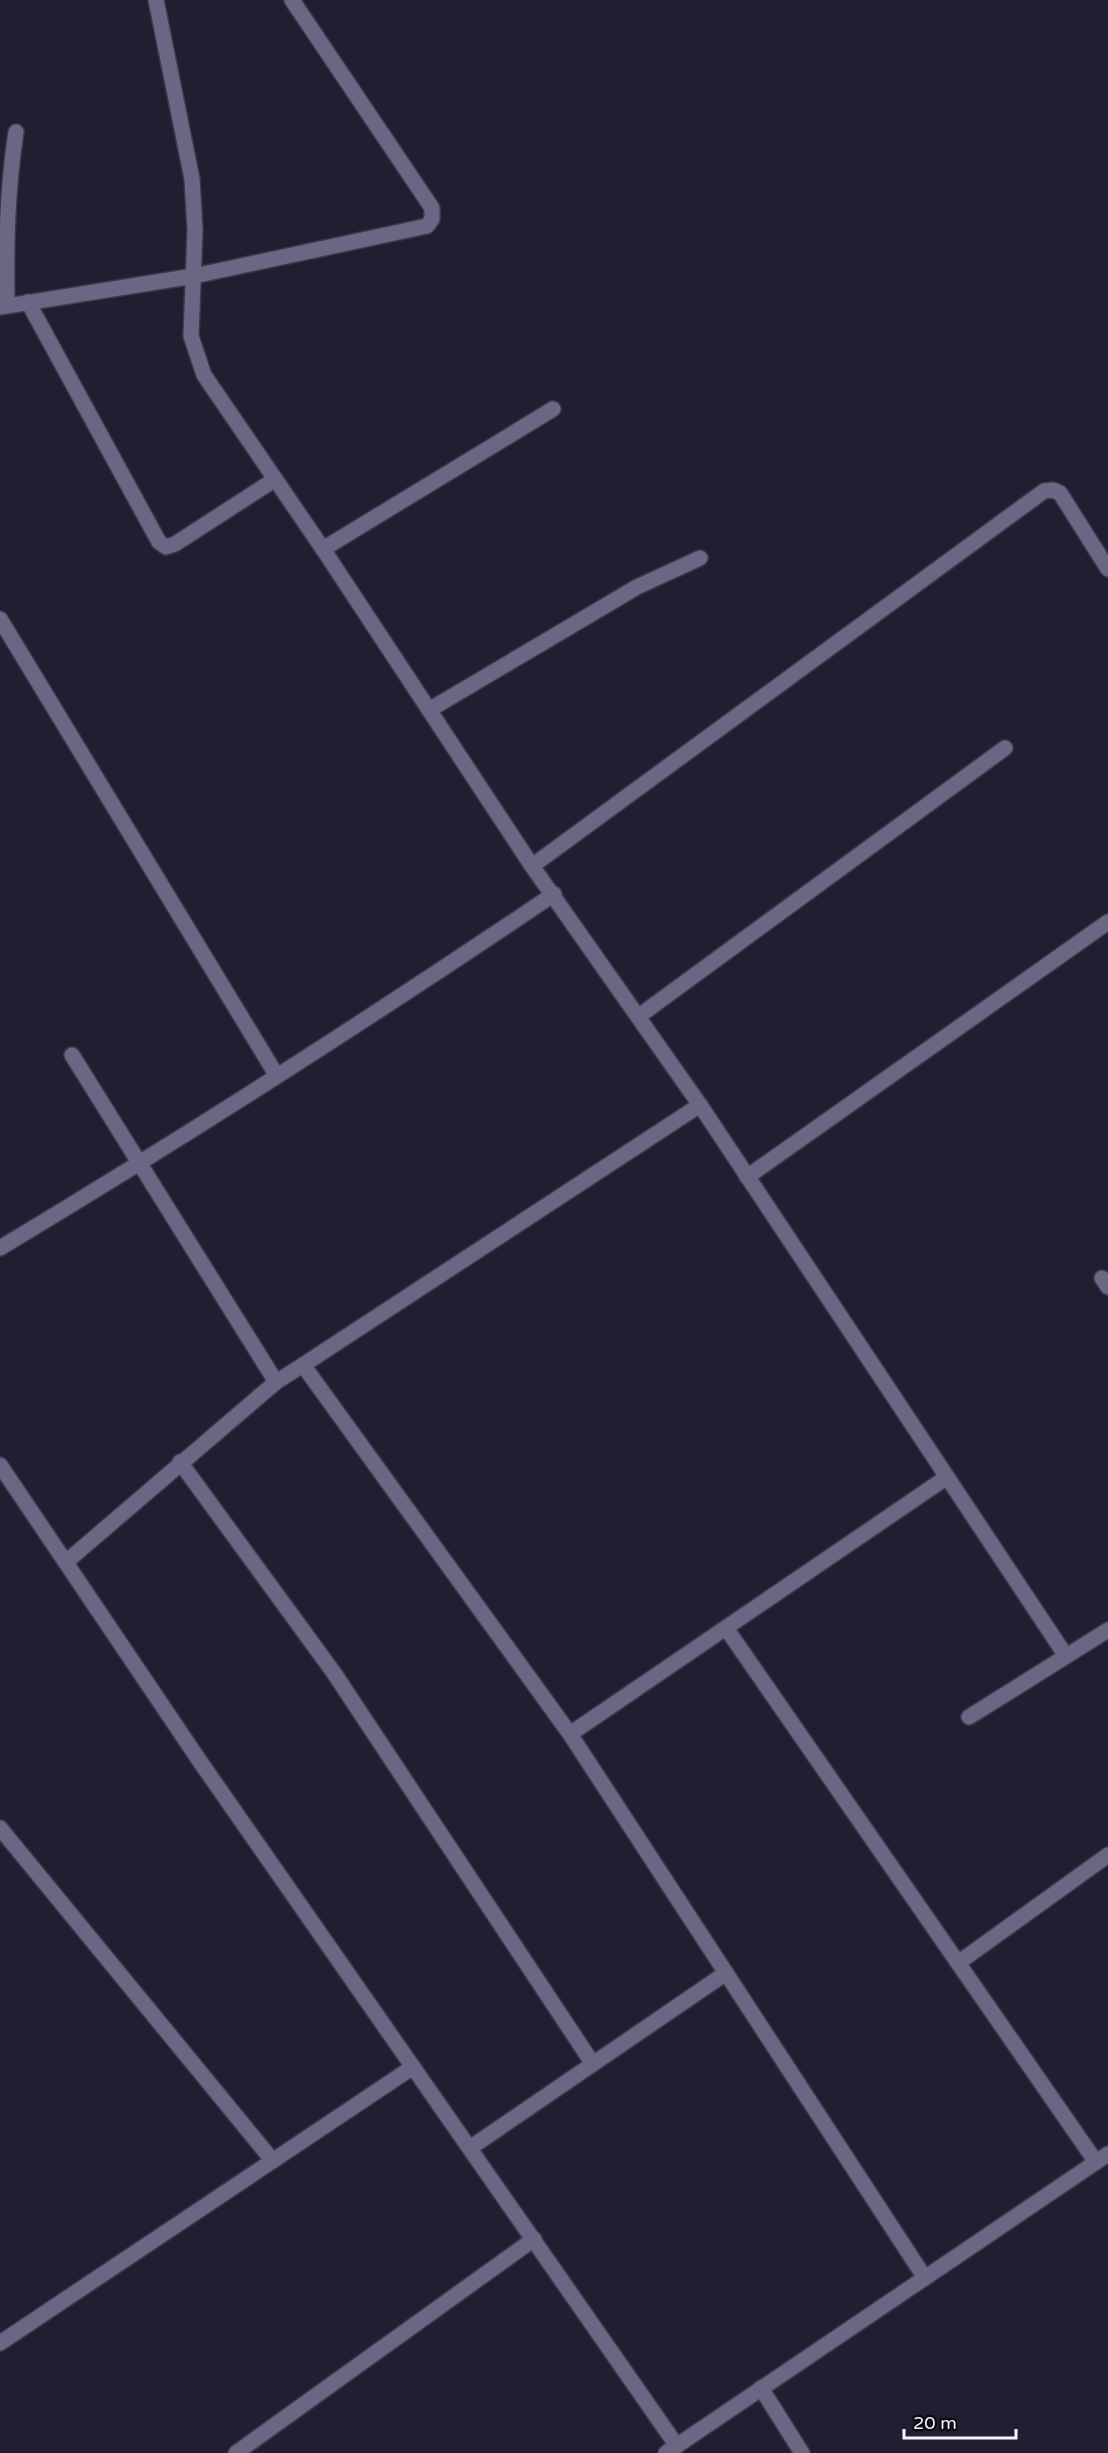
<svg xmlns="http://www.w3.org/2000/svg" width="1108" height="2453" font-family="'Varela Round',sans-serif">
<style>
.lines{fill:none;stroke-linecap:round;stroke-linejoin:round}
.street-casing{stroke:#3b384b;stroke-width:18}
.street{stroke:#6b6683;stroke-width:15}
</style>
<rect width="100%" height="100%" fill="#221e32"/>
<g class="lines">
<g class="street-casing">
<g id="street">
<polyline points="156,0 192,179 195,230 191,336 204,375 323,549 532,866 700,1105 1066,1656"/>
<polyline points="28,302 159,542 166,547 175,544 274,480"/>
<path d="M7 305C6 246 7 191 16 132"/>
<polyline points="0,307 194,276 427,226 432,219 432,208 292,0"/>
<polyline points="323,549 553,409"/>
<polyline points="0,619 277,1076"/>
<polyline points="429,710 637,587 700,558"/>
<polyline points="532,866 1044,491 1053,490 1060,493 1108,569"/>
<polyline points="639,1016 1005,748"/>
<polyline points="72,1055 276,1382"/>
<polyline points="700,1105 303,1365 570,1734 925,2278"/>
<polyline points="747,1177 1108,922"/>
<path d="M0 1248C188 1135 372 1017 554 894"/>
<polyline points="1102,1278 1108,1287"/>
<polyline points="180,1462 334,1673 593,2064"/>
<polyline points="0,1465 199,1760 677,2446"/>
<polyline points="66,1562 276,1382 303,1365"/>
<polyline points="726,1628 1096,2162"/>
<polyline points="969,1717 1108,1630"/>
<polyline points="570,1734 947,1477"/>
<polyline points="0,1828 273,2161"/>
<polyline points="958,1963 1108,1855"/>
<polyline points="470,2148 726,1973"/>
<polyline points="0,2343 413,2067"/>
<polyline points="761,2388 802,2453"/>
<polyline points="236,2453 534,2239"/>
<polyline points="666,2453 1108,2154"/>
</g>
</g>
<use href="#street" class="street"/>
</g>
<path d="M904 2429v9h112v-9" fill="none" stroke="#f5f3ff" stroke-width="3"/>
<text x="913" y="2429" font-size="18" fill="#f5f3ff" stroke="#0b0912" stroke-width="4.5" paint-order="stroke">20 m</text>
</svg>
